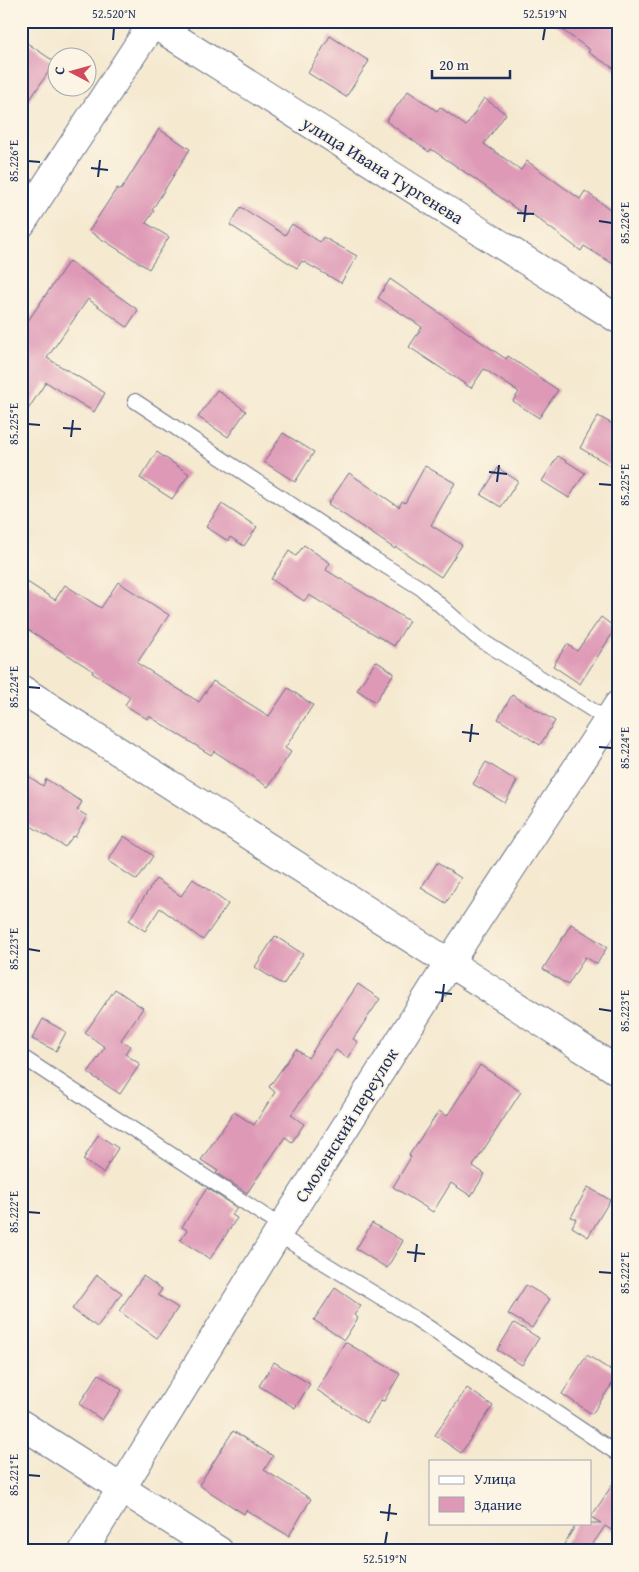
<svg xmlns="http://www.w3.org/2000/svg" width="639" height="1572" font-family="'Gentium Book Plus',serif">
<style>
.building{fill:#de99b6}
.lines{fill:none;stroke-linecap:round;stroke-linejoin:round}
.lane-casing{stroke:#677086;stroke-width:16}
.street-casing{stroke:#677086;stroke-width:30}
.secondary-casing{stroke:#677086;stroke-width:30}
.lane{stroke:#fff;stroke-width:14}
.street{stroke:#fff;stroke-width:28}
.secondary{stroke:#fff;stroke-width:28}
.ticks{fill:none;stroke:#1b2f5e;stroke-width:2}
.labels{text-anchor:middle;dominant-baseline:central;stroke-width:4;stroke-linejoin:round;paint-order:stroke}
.street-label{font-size:18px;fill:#1b2f5e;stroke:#fcf5e5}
.neatline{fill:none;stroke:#1b2f5e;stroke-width:2}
.ticks-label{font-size:12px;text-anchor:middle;fill:#1b2f5e}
</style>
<rect width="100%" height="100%" fill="#fcf5e5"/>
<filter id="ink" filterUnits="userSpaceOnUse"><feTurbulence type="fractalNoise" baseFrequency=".02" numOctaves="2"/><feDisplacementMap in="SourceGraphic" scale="10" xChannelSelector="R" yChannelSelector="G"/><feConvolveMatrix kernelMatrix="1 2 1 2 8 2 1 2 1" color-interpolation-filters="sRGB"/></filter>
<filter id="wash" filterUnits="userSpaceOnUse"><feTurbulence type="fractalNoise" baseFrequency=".0096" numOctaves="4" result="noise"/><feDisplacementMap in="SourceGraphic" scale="20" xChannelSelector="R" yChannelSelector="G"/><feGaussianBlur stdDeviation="1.12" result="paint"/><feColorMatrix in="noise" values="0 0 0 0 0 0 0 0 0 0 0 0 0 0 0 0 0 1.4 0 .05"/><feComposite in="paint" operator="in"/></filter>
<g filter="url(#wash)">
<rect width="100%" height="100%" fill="#f5e9d0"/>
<g id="blocks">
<g class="building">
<polygon points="550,21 605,21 618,30 618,71 588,52 590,50"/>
<polygon points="330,36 369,61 346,97 308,73"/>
<polygon points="21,39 55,62 21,113"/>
<polygon points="408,91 437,111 440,107 466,126 484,98 506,114 484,144 521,170 527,161 580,199 585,191 618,215 618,267 584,246 581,251 529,212 526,216 475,179 431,149 429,152 386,121"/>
<polygon points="159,129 190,149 152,210 154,211 146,223 169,237 149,269 89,231 117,188 121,190"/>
<polygon points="241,207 285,235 292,224 320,242 323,237 357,256 341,283 302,261 297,268 230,225"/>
<polygon points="69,261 138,310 127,327 88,299 47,358 105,393 94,412 46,382 21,420 21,331"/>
<polygon points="390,279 506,359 508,356 558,390 539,418 513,401 519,392 484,369 471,388 409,347 422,327 378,298"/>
<polygon points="217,390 246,411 228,437 198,417"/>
<polygon points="598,416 618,427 618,453 611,466 580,448"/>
<polygon points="283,433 314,452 295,482 264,462"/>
<polygon points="157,452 189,474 172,499 140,478"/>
<polygon points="558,456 585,473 569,498 542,481"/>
<polygon points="425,466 455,483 431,525 462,545 441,577 396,547 395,549 328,504 349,473 399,507 402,501 405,503"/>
<polygon points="498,468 518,481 501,507 481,495"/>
<polygon points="222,504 257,527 244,546 230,537 228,541 206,527"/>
<polygon points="304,545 330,563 326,570 409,621 394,646 309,595 304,601 271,579 289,551 296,556"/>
<polygon points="21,578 55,600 65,585 101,608 118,582 169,615 137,663 199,702 213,681 269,716 288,688 313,705 285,748 291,752 268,787 214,751 211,755 149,716 147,719 125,705 130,697 92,673 93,671 21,625"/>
<polygon points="601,617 616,628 580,684 553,666 567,644 577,651"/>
<polygon points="376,661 394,673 375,702 357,690"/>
<polygon points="512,695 555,721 540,745 498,719"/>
<polygon points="486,762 517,781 505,803 473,784"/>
<polygon points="21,771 43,786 46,779 82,802 77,810 87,816 75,837 73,836 65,847 21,820"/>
<polygon points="124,836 153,856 137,880 108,861"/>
<polygon points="437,863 461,878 446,903 421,888"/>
<polygon points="156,879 181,896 193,879 228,904 203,940 160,908 145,931 129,920"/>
<polygon points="571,924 607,947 597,964 585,957 568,985 543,969"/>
<polygon points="275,936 303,954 283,985 255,967"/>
<polygon points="358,984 380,999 353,1039 358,1042 347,1058 336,1050 291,1115 304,1124 292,1142 285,1137 247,1193 216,1173 218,1171 201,1160 234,1112 254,1125 275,1092 269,1087 296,1049 308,1058"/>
<polygon points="115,989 143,1008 121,1040 130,1046 125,1054 140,1064 120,1094 88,1073 105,1047 85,1033"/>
<polygon points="43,1019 66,1032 56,1051 32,1039"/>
<polygon points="480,1065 521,1092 473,1166 485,1174 471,1196 451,1183 433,1212 393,1187 411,1157 409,1155 439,1111 447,1116"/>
<polygon points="98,1135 118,1148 103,1173 83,1160"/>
<polygon points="588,1187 610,1200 588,1237 572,1227 576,1219 571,1217"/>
<polygon points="207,1188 237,1208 232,1215 237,1218 210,1259 180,1240 187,1230 182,1227"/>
<polygon points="372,1223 403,1241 387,1268 356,1249"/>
<polygon points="97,1275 122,1293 97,1327 72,1309"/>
<polygon points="143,1276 162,1289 158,1295 178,1308 157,1338 119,1311"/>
<polygon points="526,1285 550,1299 532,1328 508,1314"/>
<polygon points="335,1288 361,1306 354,1315 358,1318 344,1340 314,1320"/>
<polygon points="514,1323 539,1338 522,1365 497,1350"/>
<polygon points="345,1342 400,1374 384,1401 381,1400 367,1423 317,1390"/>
<polygon points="587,1355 618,1375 592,1414 562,1394"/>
<polygon points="274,1362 310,1384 295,1408 259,1386"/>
<polygon points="99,1374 122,1390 102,1420 79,1404"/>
<polygon points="467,1388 493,1406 461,1453 435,1435"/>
<polygon points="233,1431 273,1456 264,1470 311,1499 289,1536 246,1510 244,1514 199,1485"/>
<polygon points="618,1476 618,1534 605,1526 588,1551 560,1551 577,1523 601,1523 591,1517"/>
</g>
</g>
</g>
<g filter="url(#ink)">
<use href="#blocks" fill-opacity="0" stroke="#677086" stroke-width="1"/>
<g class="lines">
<g class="lane-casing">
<g id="lane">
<polyline points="135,401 374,559 422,589 476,637 608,720"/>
<polyline points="21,1056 282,1227"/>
<polyline points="277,1234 416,1319 618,1454"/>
</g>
</g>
<g class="street-casing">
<g id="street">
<polyline points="149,21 618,319"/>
<polyline points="21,224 154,21"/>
<polyline points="21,689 618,1071"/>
<polyline points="83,1551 282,1227 449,963 618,705"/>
</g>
</g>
<g class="secondary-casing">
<polyline id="secondary" points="21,1424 219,1551"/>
</g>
<use href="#lane" class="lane"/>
<use href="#street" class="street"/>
<use href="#secondary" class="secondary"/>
</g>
</g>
<path class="ticks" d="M113 40 114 28M543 40 545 28M28 161 40 162M91 168 108 170M98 177 100 160M517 213 534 214M599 221 612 223M524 222 526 205M28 424 40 425M63 428 81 429M71 437 73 420M489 472 507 474M497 482 499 465M599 484 612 485M28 687 40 688M462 732 479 734M470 742 472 724M599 747 612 748M28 949 40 951M435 992 452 994M442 1002 444 984M599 1009 612 1011M28 1212 40 1213M407 1252 425 1254M415 1262 417 1244M599 1272 612 1273M28 1475 40 1476M380 1512 397 1514M388 1521 390 1504M385 1544 387 1532"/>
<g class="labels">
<g class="street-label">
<text transform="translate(383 170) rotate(32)">улица Ивана Тургенева</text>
<text transform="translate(346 1125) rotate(-58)">Смоленский переулок</text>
</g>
</g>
<rect width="639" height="1572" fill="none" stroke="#fcf5e5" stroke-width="55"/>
<rect x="429" y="1460" width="162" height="65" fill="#fcf5e5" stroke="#a2a6af"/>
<rect x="439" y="1476" width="25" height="8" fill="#ffffff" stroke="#a2a6af"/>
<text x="474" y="1484" font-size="15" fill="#1b2f5e">Улица</text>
<rect x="439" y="1497" width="25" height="15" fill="#de99b6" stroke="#a2a6af"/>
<text x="474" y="1510" font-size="15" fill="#1b2f5e">Здание</text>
<g transform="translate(72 72) rotate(276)"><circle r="24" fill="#fcf5e5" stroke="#a2a6af"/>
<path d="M0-4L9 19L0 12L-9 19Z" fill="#d1495b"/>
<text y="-8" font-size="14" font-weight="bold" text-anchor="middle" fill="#1b2f5e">С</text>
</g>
<path d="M432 70v8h78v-8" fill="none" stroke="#1b2f5e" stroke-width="2.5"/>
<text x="439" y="70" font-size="15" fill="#1b2f5e" stroke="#fcf5e5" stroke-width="4" paint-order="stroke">20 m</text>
<rect x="28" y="28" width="584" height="1516" class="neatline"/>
<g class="ticks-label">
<text x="114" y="18">52.520°N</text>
<text x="545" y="18">52.519°N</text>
<text transform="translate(14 161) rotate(-90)" y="4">85.226°E</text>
<text transform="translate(625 223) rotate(-90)" y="4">85.226°E</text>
<text transform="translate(14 424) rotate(-90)" y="4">85.225°E</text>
<text transform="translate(625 485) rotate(-90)" y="4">85.225°E</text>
<text transform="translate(14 687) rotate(-90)" y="4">85.224°E</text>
<text transform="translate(625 748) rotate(-90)" y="4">85.224°E</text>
<text transform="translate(14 949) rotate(-90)" y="4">85.223°E</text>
<text transform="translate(625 1011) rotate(-90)" y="4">85.223°E</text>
<text transform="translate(14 1212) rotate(-90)" y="4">85.222°E</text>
<text transform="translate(625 1273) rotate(-90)" y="4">85.222°E</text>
<text transform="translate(14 1475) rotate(-90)" y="4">85.221°E</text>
<text x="385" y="1563">52.519°N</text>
</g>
</svg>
